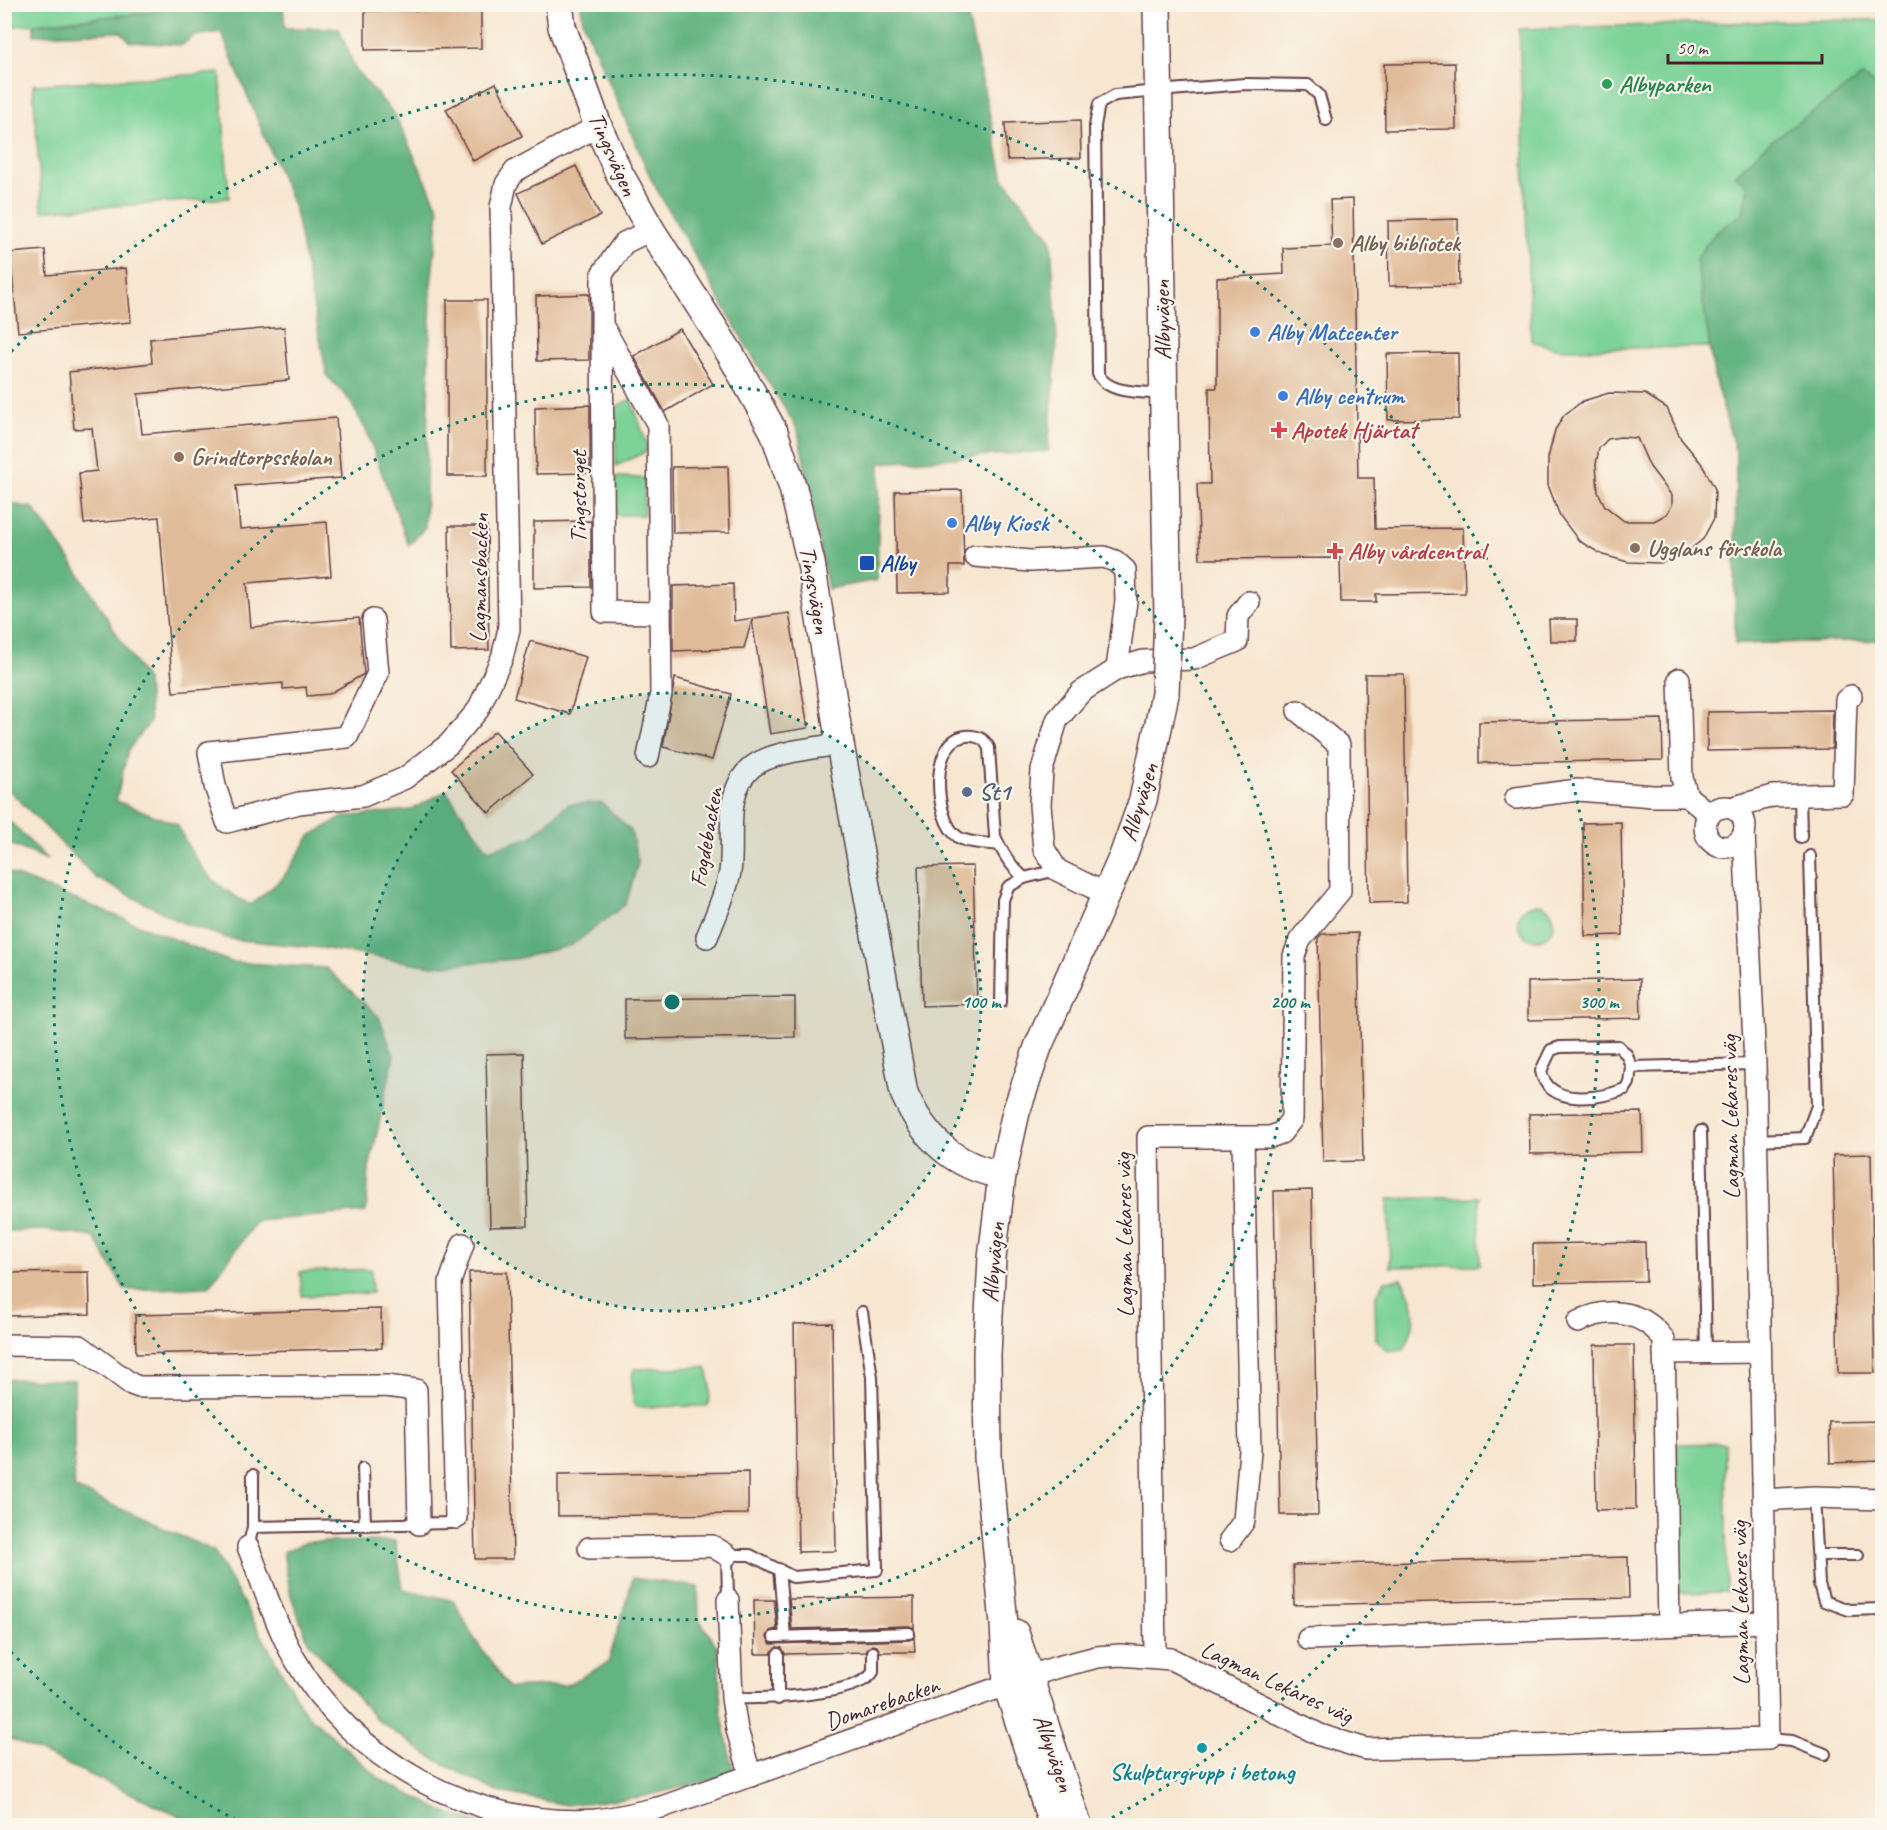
<svg xmlns="http://www.w3.org/2000/svg" width="1887" height="1830" font-family="Caveat,sans-serif">
<style>
.green{fill:#7bd297;stroke:#627861;stroke-width:1.5}
.forest{fill:#64b480;stroke:#576a56;stroke-width:1.5}
.building{fill:#e0bb99;fill-rule:evenodd}
.lines{fill:none;stroke-linecap:round;stroke-linejoin:round}
.service-casing{stroke:#643d44;stroke-width:14}
.minor-casing{stroke:#643d44;stroke-width:24}
.tertiary-casing{stroke:#643d44;stroke-width:30}
.service{stroke:#fff;stroke-width:10}
.minor{stroke:#fff;stroke-width:21}
.tertiary{stroke:#fff;stroke-width:27}
.tertiary-bridge-casing{stroke:#643d44;stroke-width:30;stroke-linecap:butt}
.tertiary-bridge{stroke:#fff;stroke-width:27}
.ring{fill:none;stroke:#0f766e;stroke-width:3;stroke-dasharray:3 6}
.leisure-dot{fill:#2e9e5b;stroke:#fbf7ec;stroke-width:2}
.education-dot{fill:#8d6e63;stroke:#fbf7ec;stroke-width:2}
.shop-dot{fill:#3f7fe0;stroke:#fbf7ec;stroke-width:2}
.health-dot{fill:#e0444e;stroke:#fbf7ec;stroke-width:2}
.transit-dot{fill:#1a4fb4;stroke:#fbf7ec;stroke-width:2}
.service-dot{fill:#5c6f8a;stroke:#fbf7ec;stroke-width:2}
.culture-dot{fill:#0f9aa8;stroke:#fbf7ec;stroke-width:2}
.labels{text-anchor:middle;dominant-baseline:central;stroke-width:4.5;stroke-linejoin:round;paint-order:stroke}
.leisure-label{font-size:24px;font-weight:bold;fill:#27864d;stroke:#fbf7ec;text-anchor:start}
.street-label{font-size:24px;fill:#4a1f2b;stroke:#fbf7ec}
.education-label{font-size:24px;font-weight:bold;fill:#785e54;stroke:#fbf7ec;text-anchor:start}
.shop-label{font-size:24px;font-weight:bold;fill:#366cbe;stroke:#fbf7ec;text-anchor:start}
.health-label{font-size:24px;font-weight:bold;fill:#be3a42;stroke:#fbf7ec;text-anchor:start}
.transit-label{font-size:24px;font-weight:bold;fill:#164399;stroke:#fbf7ec;text-anchor:start}
.service-label{font-size:24px;font-weight:bold;fill:#4e5e75;stroke:#fbf7ec;text-anchor:start}
.culture-label{font-size:24px;font-weight:bold;fill:#0d838f;stroke:#fbf7ec}
.centre{fill:#0f766e;stroke:#fbf7ec;stroke-width:3}
.ring-label{font-size:18px;text-anchor:middle;font-weight:bold;fill:#0f766e;stroke:#fbf7ec;stroke-width:4.5;stroke-linejoin:round;paint-order:stroke}
</style>
<rect width="100%" height="100%" fill="#fbf7ec"/>
<filter id="ink" filterUnits="userSpaceOnUse"><feTurbulence type="fractalNoise" baseFrequency=".0167" numOctaves="2"/><feDisplacementMap in="SourceGraphic" scale="12" xChannelSelector="R" yChannelSelector="G"/><feConvolveMatrix kernelMatrix="1 2 1 2 8 2 1 2 1" color-interpolation-filters="sRGB"/></filter>
<filter id="wash" filterUnits="userSpaceOnUse"><feTurbulence type="fractalNoise" baseFrequency=".008" numOctaves="4" result="noise"/><feDisplacementMap in="SourceGraphic" scale="24" xChannelSelector="R" yChannelSelector="G"/><feGaussianBlur stdDeviation="1.35" result="paint"/><feColorMatrix in="noise" values="0 0 0 0 0 0 0 0 0 0 0 0 0 0 0 0 0 1.4 0 .05"/><feComposite in="paint" operator="in"/></filter>
<g filter="url(#wash)">
<rect width="100%" height="100%" fill="#f7e6d0"/>
<g class="green">
<polygon points="5,5 173,5 148,13 5,27"/>
<polygon points="1821,20 1882,20 1882,640 1735,644 1736,452 1715,380 1709,347 1560,349 1531,341 1519,29"/>
<polygon points="220,73 229,198 42,211 33,85"/>
<polygon points="631,399 649,450 616,466 615,407"/>
<polygon points="616,477 645,478 644,515 616,515"/>
<circle cx="1536" cy="922" r="18"/>
<polygon points="1479,1197 1480,1265 1390,1267 1388,1199"/>
<polygon points="371,1269 372,1293 302,1296 300,1272"/>
<path d="M1401 1279C1417 1303 1418 1323 1404 1349L1388 1351 1376 1339 1375 1298 1385 1281Z"/>
<path d="M705 1367C711 1376 712 1397 707 1406L636 1407C631 1395 630 1382 634 1369Z"/>
<polygon points="1725,1443 1727,1592 1679,1593 1677,1444"/>
</g>
<g class="forest">
<polygon points="173,5 283,5 285,28 339,28 355,69 395,115 439,209 431,286 425,527 409,546 366,430 348,398 327,376 295,210 221,32 194,36 182,45 131,42 121,32 34,35 34,24 148,13"/>
<polygon points="581,5 965,5 1004,179 1051,239 1057,342 1048,451 880,463 877,580 828,589 798,430 750,352 652,181 583,22"/>
<polygon points="1863,76 1882,92 1882,640 1735,644 1736,452 1715,380 1696,258 1716,232 1743,213 1748,186 1735,175 1766,145"/>
<path d="M5 503 33 508 73 564 147 682 150 722 128 750 116 801 177 824C196 864 210 885 251 905L283 878 310 836 343 817 411 810 446 791 488 850 531 837 568 804 602 803 631 831 638 863 626 904 572 945 516 959 432 966 321 948 230 939 183 923 96 878 5 786Z"/>
<polygon points="4,817 5,817 48,860 5,842"/>
<polygon points="4,871 231,962 326,968 379,1017 394,1056 369,1169 366,1212 256,1221 209,1287 125,1290 94,1237 46,1230 5,1231"/>
<polygon points="5,1379 74,1380 74,1488 214,1551 304,1711 381,1780 443,1811 484,1825 192,1825 176,1814 5,1736"/>
<polygon points="395,1541 403,1589 454,1601 475,1640 509,1688 566,1685 608,1663 633,1578 698,1587 699,1619 718,1648 721,1711 734,1775 641,1797 566,1805 495,1791 431,1757 377,1720 308,1641 291,1596 283,1552 307,1542"/>
</g>
<g id="blocks">
<g class="building">
<polygon points="481,10 481,48 365,50 365,11"/>
<polygon points="1455,63 1456,129 1385,130 1384,64"/>
<polygon points="496,83 522,136 473,161 446,109"/>
<polygon points="1080,120 1081,158 1007,160 1005,123"/>
<polygon points="576,166 600,216 542,244 518,193"/>
<polygon points="1353,199 1358,478 1374,478 1375,529 1463,528 1465,593 1376,594 1376,602 1341,602 1340,558 1200,559 1197,484 1210,484 1209,388 1217,388 1217,278 1284,274 1283,248 1332,246 1330,200"/>
<polygon points="1458,219 1459,285 1389,286 1388,221"/>
<polygon points="45,250 47,275 126,268 131,322 18,332 10,253"/>
<polygon points="589,294 589,360 537,361 536,296"/>
<rect x="447" y="300" width="40" height="176"/>
<polygon points="284,327 289,380 138,394 142,434 336,418 341,478 236,486 240,529 327,522 331,576 247,583 251,627 359,618 364,674 329,694 307,696 306,687 283,689 283,683 173,692 159,517 84,524 79,473 97,471 92,428 74,429 69,372 152,363 150,339"/>
<polygon points="680,329 713,384 665,412 634,356"/>
<polygon points="1458,353 1459,419 1388,420 1387,354"/>
<path d="M1609 393 1645 394 1667 408 1681 439 1701 463 1715 489 1714 518 1703 539 1681 557 1660 563 1628 562 1603 555 1579 541 1560 516 1548 485V458L1555 430 1564 415 1583 401ZM1620 437 1637 438 1650 467 1672 496V505L1667 514 1654 521H1624L1605 506 1598 492 1596 464 1599 448 1608 439Z"/>
<polygon points="590,405 590,473 536,474 535,407"/>
<polygon points="728,466 730,532 673,533 672,467"/>
<polygon points="962,490 964,566 950,566 950,592 897,593 895,491"/>
<polygon points="591,521 591,587 534,588 534,522"/>
<polygon points="449,526 487,526 489,650 451,651"/>
<polygon points="733,584 734,621 789,613 808,728 770,734 752,620 744,648 673,651 673,586"/>
<polygon points="1549,619 1577,619 1577,641 1550,641"/>
<polygon points="530,641 586,657 570,714 514,698"/>
<polygon points="1365,674 1404,674 1407,902 1369,903"/>
<polygon points="675,678 731,694 712,760 663,747"/>
<polygon points="1833,710 1832,749 1707,751 1707,712"/>
<polygon points="1662,719 1663,760 1479,763 1479,722"/>
<polygon points="495,731 533,774 489,813 451,770"/>
<polygon points="1621,822 1623,935 1585,936 1583,823"/>
<polygon points="973,866 977,1004 922,1006 918,867"/>
<polygon points="1358,933 1363,1161 1323,1162 1318,938 1322,934"/>
<polygon points="1640,979 1641,1018 1528,1020 1528,982"/>
<polygon points="795,997 795,1037 625,1039 625,999"/>
<polygon points="524,1053 528,1226 490,1227 486,1054"/>
<polygon points="1642,1112 1643,1152 1530,1154 1529,1114"/>
<polygon points="1871,1154 1875,1373 1838,1373 1833,1155"/>
<polygon points="1312,1190 1318,1515 1280,1515 1274,1191"/>
<polygon points="1645,1242 1646,1281 1533,1283 1533,1244"/>
<polygon points="89,1272 90,1314 4,1316 4,1273"/>
<polygon points="469,1272 507,1272 513,1559 475,1559"/>
<polygon points="381,1309 382,1348 136,1354 135,1315"/>
<polygon points="832,1323 836,1551 798,1552 794,1324"/>
<polygon points="1594,1345 1634,1345 1636,1509 1596,1510"/>
<polygon points="1882,1421 1882,1461 1830,1463 1829,1422"/>
<polygon points="748,1472 748,1514 558,1516 558,1475"/>
<polygon points="1628,1557 1629,1598 1294,1605 1293,1565"/>
<polygon points="914,1597 914,1628 909,1626 792,1629 789,1599"/>
<polygon points="754,1600 774,1600 777,1629 770,1631 767,1637 771,1644 909,1640 914,1638 915,1652 880,1652 877,1646 872,1645 866,1652 785,1654 782,1648 777,1647 771,1654 755,1654"/>
</g>
</g>
</g>
<g filter="url(#ink)">
<use href="#blocks" fill-opacity="0" stroke="#643d44" stroke-width="1.5"/>
<g class="lines">
<g class="service-casing">
<g id="service">
<path d="M1163 394C1141 391 1109 395 1098 374L1095 126 1099 104 1115 95 1158 91 1245 84 1308 85 1319 95 1326 120"/>
<polyline points="1800,795 1801,837"/>
<path d="M999 845C986 843 969 844 958 837 933 820 928 732 972 736 981 737 985 740 989 748L995 836C1003 854 1010 865 1024 878"/>
<polyline points="1001,1002 1003,900 1008,887 1024,878 1057,870"/>
<path d="M1631 1067 1629 1083 1625 1089C1599 1099 1548 1107 1541 1071L1551 1050 1560 1047 1618 1046 1627 1055 1631 1067 1755 1064"/>
<polyline points="1701,1131 1706,1353"/>
<polyline points="1756,1140 1805,1138 1817,1106 1810,856"/>
<polyline points="363,1468 365,1525"/>
<polyline points="1814,1497 1819,1584 1824,1601 1849,1610 1882,1609"/>
<polyline points="253,1527 253,1475"/>
<polyline points="248,1547 253,1527 451,1523 456,1518"/>
<polyline points="1818,1555 1858,1555"/>
<polyline points="779,1569 785,1636"/>
<polyline points="728,1600 727,1555 750,1555 793,1577 877,1570 872,1377 862,1312"/>
<polyline points="774,1637 909,1633"/>
<path d="M732 1698C759 1699 859 1696 873 1672V1652"/>
<polyline points="778,1699 778,1654"/>
<polyline points="1768,1739 1792,1741 1825,1754"/>
</g>
</g>
<g class="minor-casing">
<g id="minor">
<polyline points="602,327 604,612 660,613"/>
<polyline points="975,556 1030,561 1104,557 1115,561 1125,570 1126,601 1117,669"/>
<polyline points="373,620 378,673 347,737 209,752 215,786 227,822 299,803 363,796 405,778 449,744 478,710 502,658 509,629 501,207 506,184 515,171 598,126"/>
<polyline points="1679,679 1682,778 1687,796"/>
<polyline points="648,757 661,694 658,425 602,325 602,274 624,243 651,230"/>
<polyline points="1516,798 1578,790 1653,796 1687,796 1710,815"/>
<circle cx="1725" cy="827" r="20"/>
<polyline points="1731,808 1773,796 1843,794 1846,700 1851,696"/>
<polyline points="1106,894 1057,870 1044,849 1040,805 1042,770 1057,720 1081,692 1117,669 1143,661 1194,659 1237,641 1238,616 1249,602"/>
<path d="M707 937C715 917 726 894 730 872 735 839 722 792 752 767 770 752 816 748 840 744"/>
<path d="M1578 1322C1608 1305 1645 1312 1664 1340L1669 1625"/>
<polyline points="4,1345 80,1346 131,1384 139,1387 386,1386 416,1390 419,1524"/>
<polyline points="1664,1353 1760,1352"/>
<polyline points="1764,1500 1814,1497 1882,1499"/>
<polyline points="456,1518 450,1282 463,1244"/>
<polyline points="1230,1540 1244,1521 1250,1451 1243,1139"/>
<path d="M248 1547C263 1583 274 1622 293 1656 352 1762 474 1828 595 1820 617 1818 640 1812 662 1807L1054 1668 1097 1657 1120 1655 1171 1659 1320 1735 1366 1749 1768 1739 1755 1064 1744 833"/>
<polyline points="589,1548 712,1546 727,1555"/>
<polyline points="728,1600 732,1698 737,1730 751,1776"/>
<polyline points="1308,1639 1765,1622"/>
<polyline points="1155,1656 1148,1137 1270,1137 1281,1133 1292,1119 1294,956 1300,940 1340,891 1339,745 1298,711"/>
</g>
</g>
<g class="tertiary-casing">
<g id="tertiary">
<path d="M559 4 562 27 598 126 618 171 651 230 731 355 774 432 793 488 811 563 840 744 904 1093C924 1138 953 1166 1002 1175"/>
<polyline points="1157,4 1165,469"/>
<polyline points="1015,1633 1078,1826"/>
<polyline points="1053,1826 1007,1685 1004,1624 988,1458 987,1354 992,1258 1002,1175 1016,1112 1038,1047 1123,856 1143,800 1165,694"/>
</g>
</g>
<use href="#service" class="service"/>
<use href="#minor" class="minor"/>
<use href="#tertiary" class="tertiary"/>
<g class="tertiary-bridge-casing">
<polyline id="tertiary-bridge" points="1165,694 1168,616 1165,469"/>
</g>
<use href="#tertiary-bridge" class="tertiary-bridge"/>
</g>
</g>
<circle cx="672" cy="1002" r="309" fill="#0f766e" fill-opacity=".12"/>
<g class="ring">
<circle cx="672" cy="1002" r="309"/>
<circle cx="672" cy="1002" r="618"/>
<path d="M244 1824A927 927 0 0 1 5 1646M5 358A927 927 0 1 1 1100 1824"/>
</g>
<circle class="leisure-dot" cx="1607" cy="84" r="6"/>
<g class="education-dot">
<circle cx="1338" cy="243" r="6"/>
<circle cx="179" cy="457" r="6"/>
<circle cx="1635" cy="548" r="6"/>
</g>
<g class="shop-dot">
<circle cx="1255" cy="332" r="6"/>
<circle cx="1283" cy="396" r="6"/>
<circle cx="952" cy="523" r="6"/>
</g>
<g class="health-dot">
<path d="M1276 421h6v6h6v6h-6v6h-6v-6h-6v-6h6z"/>
<path d="M1332 542h6v6h6v6h-6v6h-6v-6h-6v-6h6z"/>
</g>
<rect class="transit-dot" x="859" y="555" width="16" height="16" rx="3"/>
<circle class="service-dot" cx="967" cy="792" r="6"/>
<circle class="culture-dot" cx="1202" cy="1748" r="6"/>
<g class="labels">
<g class="leisure-label">
<text x="1619" y="84">Albyparken</text>
</g>
<g class="street-label">
<text transform="translate(613 154) rotate(66)">Tingsvägen</text>
<text transform="translate(1162 320) rotate(-91)">Albyvägen</text>
<text transform="translate(578 497) rotate(-90)">Tingstorget</text>
<text transform="translate(479 578) rotate(-89)">Lagmansbacken</text>
<text transform="translate(815 590) rotate(80)">Tingsvägen</text>
<text transform="translate(1139 802) rotate(-73)">Albyvägen</text>
<text transform="translate(706 837) rotate(-80)">Fogdebacken</text>
<text transform="translate(1730 1117) rotate(-91)">Lagman Lekares väg</text>
<text transform="translate(1124 1235) rotate(-91)">Lagman Lekares väg</text>
<text transform="translate(993 1262) rotate(-85)">Albyvägen</text>
<text transform="translate(1740 1603) rotate(-91)">Lagman Lekares väg</text>
<text transform="translate(1277 1682) rotate(25)">Lagman Lekares väg</text>
<text transform="translate(882 1703) rotate(-19)">Domarebacken</text>
<text transform="translate(1054 1753) rotate(71)">Albyvägen</text>
</g>
<g class="education-label">
<text x="1350" y="243">Alby bibliotek</text>
<text x="191" y="457">Grindtorpsskolan</text>
<text x="1647" y="548">Ugglans förskola</text>
</g>
<g class="shop-label">
<text x="1267" y="332">Alby Matcenter</text>
<text x="1295" y="396">Alby centrum</text>
<text x="964" y="523">Alby Kiosk</text>
</g>
<g class="health-label">
<text x="1291" y="430">Apotek Hjärtat</text>
<text x="1348" y="551">Alby vårdcentral</text>
</g>
<g class="transit-label">
<text x="880" y="563">Alby</text>
</g>
<g class="service-label">
<text x="979" y="792">St1</text>
</g>
<g class="culture-label">
<text x="1202" y="1772">Skulpturgrupp i betong</text>
</g>
</g>
<circle cx="672" cy="1002" r="9" class="centre"/>
<g class="ring-label">
<text x="981" y="1008">100 m</text>
<text x="1290" y="1008">200 m</text>
<text x="1599" y="1008">300 m</text>
</g>
<rect width="1887" height="1830" fill="none" stroke="#fbf7ec" stroke-width="24"/>
<path d="M1668 54v9h154v-9" fill="none" stroke="#4a1f2b" stroke-width="3"/>
<text x="1677" y="54" font-size="18" fill="#4a1f2b" stroke="#fbf7ec" stroke-width="4.5" paint-order="stroke">50 m</text>
</svg>
